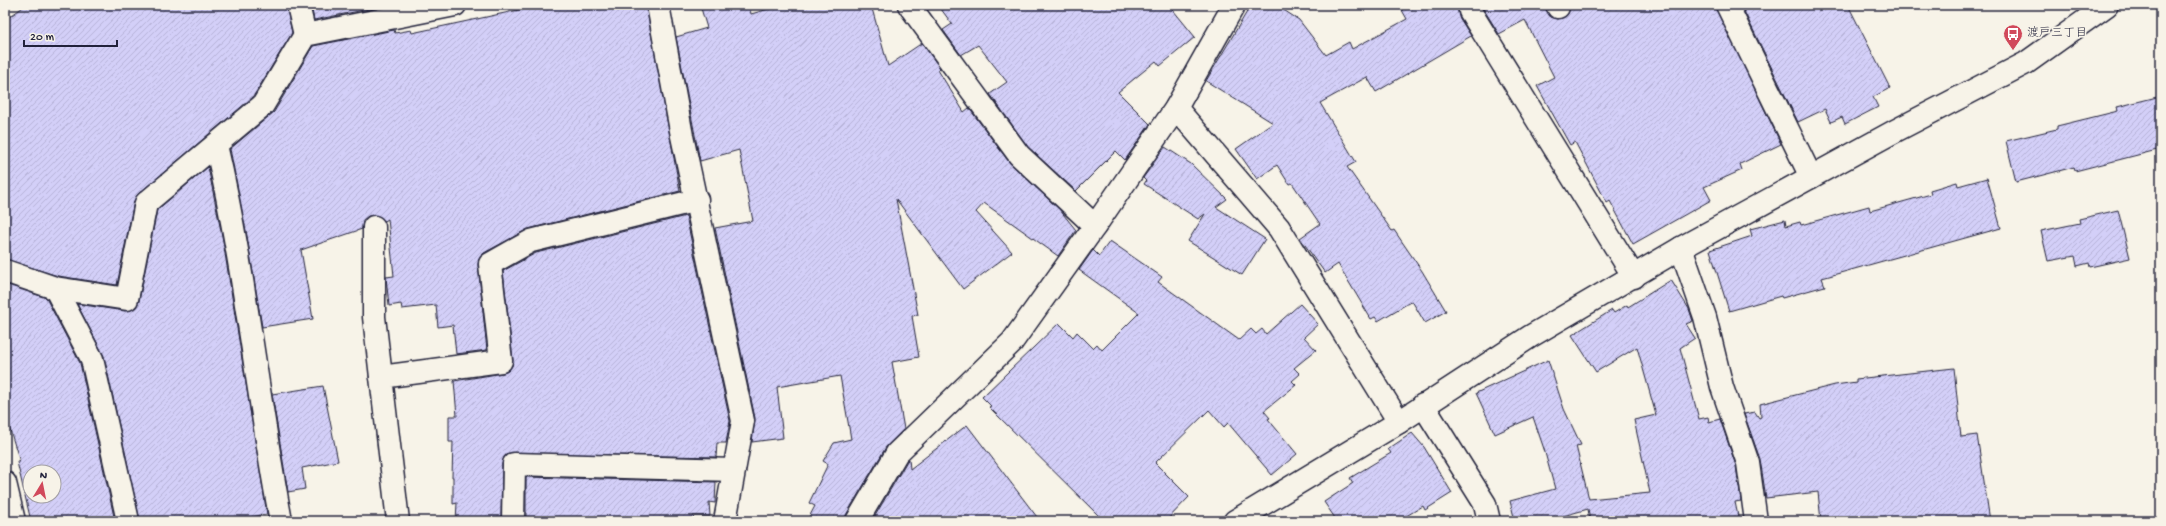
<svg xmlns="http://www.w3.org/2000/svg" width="2166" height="526" font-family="'Gochi Hand','Klee One',sans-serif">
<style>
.building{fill:url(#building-hatch);stroke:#22223b;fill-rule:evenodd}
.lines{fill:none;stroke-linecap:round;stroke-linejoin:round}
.minor-casing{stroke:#22223b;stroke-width:25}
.tertiary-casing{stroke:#22223b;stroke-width:25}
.minor{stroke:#f7f3e8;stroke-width:22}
.tertiary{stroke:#f7f3e8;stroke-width:22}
.labels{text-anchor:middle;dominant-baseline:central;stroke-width:3.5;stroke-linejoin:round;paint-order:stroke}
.poi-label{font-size:12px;fill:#22223b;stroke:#f7f3e8;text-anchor:start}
</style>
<defs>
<pattern id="building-hatch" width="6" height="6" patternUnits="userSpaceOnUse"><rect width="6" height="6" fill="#d3cff8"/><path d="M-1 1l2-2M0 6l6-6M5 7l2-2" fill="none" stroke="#b5b1d6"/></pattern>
</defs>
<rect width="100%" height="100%" fill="#f7f3e8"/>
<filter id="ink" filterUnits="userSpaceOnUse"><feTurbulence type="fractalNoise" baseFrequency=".025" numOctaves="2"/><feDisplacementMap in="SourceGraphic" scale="8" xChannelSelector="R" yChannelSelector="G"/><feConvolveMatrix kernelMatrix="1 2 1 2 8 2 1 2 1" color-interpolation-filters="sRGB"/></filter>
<g filter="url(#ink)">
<g class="building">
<polygon points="26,5 286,5 292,33 253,97 138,194 134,201 117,285 58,276 5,259 5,20"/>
<polygon points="311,5 389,5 314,20"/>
<polygon points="542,5 646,5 680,191 528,229 484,253 479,259 478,265 487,350 456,354 453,325 438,327 436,305 402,309 401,304 389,306 386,277 394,276 388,219 385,221 374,215 368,216 363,220 362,229 301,250 313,319 262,327 247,236 230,149 274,112 313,46 394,30 395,33 411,30 412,33"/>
<polygon points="700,5 749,5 751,14 783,5 871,5 888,66 922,43 940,68 938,70 964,112 969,108 1009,162 1059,209 1076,230 1058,256 984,203 976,212 1012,252 963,289 896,199 918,315 912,316 919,357 892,362 904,429 886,447 846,515 845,521 807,521 815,506 809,503 828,464 823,461 834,443 851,439 840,376 777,387 783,438 752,442 755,418 715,228 753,221 739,150 700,161 676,37 707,28"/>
<polygon points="938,5 1169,5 1195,37 1160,66 1156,61 1118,92 1150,124 1125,160 1116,151 1076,191 1028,147 990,94 1007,82 978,45 961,55 943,30 952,24"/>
<polygon points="1251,5 1276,5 1299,20 1326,55 1349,42 1352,49 1407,19 1399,5 1459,5 1458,11 1459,17 1471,36 1376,92 1367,77 1320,103 1356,162 1347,167 1392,231 1394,230 1422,271 1446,311 1425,323 1412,301 1378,321 1375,317 1371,319 1338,264 1325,273 1300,238 1320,224 1292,183 1289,184 1277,165 1257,179 1236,149 1273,123 1206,81"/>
<polygon points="1481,5 1545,5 1551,17 1558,19 1568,14 1570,5 1715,5 1781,144 1740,164 1742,170 1704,187 1711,200 1633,244 1610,201 1607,203 1575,142 1570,145 1537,86 1554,77 1525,20 1499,34"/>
<polygon points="1741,5 1848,5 1890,88 1873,97 1878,107 1845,124 1842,117 1831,122 1825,109 1798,122"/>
<polygon points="2161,96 2161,149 2075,171 2074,167 2016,182 2006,141 2057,129 2057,126 2118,111 2117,107"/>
<polygon points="1165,147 1191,164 1227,199 1216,207 1265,239 1242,275 1188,241 1205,214 1198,219 1144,184 1146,181 1143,178"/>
<polygon points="208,167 223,241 267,514 246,518 247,521 140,521 104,356 77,304 125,311 136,307 139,301 157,210"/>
<polygon points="1987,178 2001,228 1822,278 1825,286 1782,298 1781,296 1729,311 1710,250 1752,236 1750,229 1785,220 1786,226 1800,222 1801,225 1869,206 1870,211 1931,194 1930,190 1957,182 1958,186"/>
<polygon points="2118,210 2130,258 2090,267 2089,263 2077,266 2075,256 2048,261 2041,231 2080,223 2079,219"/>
<polygon points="686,216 730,421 726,443 717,443 716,457 508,453 504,457 502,464 501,517 498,517 497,521 456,521 457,503 453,504 453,477 452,477 453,442 449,442 449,416 457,416 454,381 503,373 508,371 512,366 513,360 503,271 536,253"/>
<polygon points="1110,241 1162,277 1158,282 1239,340 1251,329 1256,334 1262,329 1266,334 1300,304 1318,324 1304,337 1316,350 1294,368 1300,374 1292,381 1296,385 1264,411 1270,418 1268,419 1297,454 1272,475 1228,423 1224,427 1209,410 1155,463 1189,497 1166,521 1104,521 989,407 991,406 982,397 1059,323 1073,337 1077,332 1093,348 1097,344 1102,350 1139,313 1079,270 1093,250 1099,256"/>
<polygon points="1671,280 1689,309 1693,321 1686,324 1695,338 1680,348 1699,419 1708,417 1709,422 1720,419 1736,466 1741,501 1735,502 1739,521 1590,521 1588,509 1545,521 1515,521 1510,501 1555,489 1544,449 1533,417 1495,434 1476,393 1548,360 1564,409 1581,445 1576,446 1589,499 1650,493 1634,420 1656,415 1637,347 1596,372 1572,335 1612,310 1614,313 1627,305 1628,307"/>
<path d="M5 284 46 298 80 363 115 521H31L17 462H20L5 414ZM30 472H54V496H30Z"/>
<polygon points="1954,368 1961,437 1977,435 1990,521 1821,521 1818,492 1766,498 1760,459 1744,414 1755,412 1759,418 1761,417 1760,404 1835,385 1856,382 1856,379"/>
<polygon points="323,386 338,461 302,468 305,489 288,492 272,394"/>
<polygon points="967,425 1040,521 872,521 907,461 909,459 910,469"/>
<polygon points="1412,433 1424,447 1452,493 1425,510 1423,506 1398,521 1337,521 1324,502 1353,483 1350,478 1391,453 1388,449"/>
<polygon points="526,477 716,482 715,503 709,502 710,516 693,516 694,520 563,521 563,519 526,518"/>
</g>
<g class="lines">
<g class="minor-casing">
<g id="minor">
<polyline points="298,5 305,35"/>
<polyline points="658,5 682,136 743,421 725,521"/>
<polyline points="909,5 1019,155 1095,226"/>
<polyline points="1557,5 1558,7"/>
<polyline points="1727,5 1811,177"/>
<polyline points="1470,11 1634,277"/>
<polyline points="1176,108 1279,228 1399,422"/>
<path d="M216 145C245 269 257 396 281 521"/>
<polyline points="374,227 374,317 381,377"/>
<polyline points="1681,248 1705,317 1722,387 1748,463 1756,521"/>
<polyline points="5,271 55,288 92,359 128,521"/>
<polyline points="55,288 127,299 146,203 263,105 305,35 455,5"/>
<polyline points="1423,405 1485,504 1489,521"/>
<polyline points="5,483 14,521"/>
<polyline points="398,521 381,377 501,361 490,264 531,241 697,200"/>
<polyline points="513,521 514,464 734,470"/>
<polyline points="857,521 897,453 1012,342 1095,226 1176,108 1234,5"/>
</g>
</g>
<g class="tertiary-casing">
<polyline id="tertiary" points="1235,521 1399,422 1531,336 1681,248 1895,131 2026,63 2107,5"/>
</g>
<use href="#minor" class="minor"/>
<use href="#tertiary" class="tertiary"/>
</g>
</g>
<defs>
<g id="bus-pin" transform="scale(1)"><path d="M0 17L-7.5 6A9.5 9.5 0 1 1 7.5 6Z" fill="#d1495b" stroke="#f7f3e8"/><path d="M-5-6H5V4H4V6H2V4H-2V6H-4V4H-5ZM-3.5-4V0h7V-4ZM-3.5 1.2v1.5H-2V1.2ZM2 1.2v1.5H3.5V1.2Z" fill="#fff"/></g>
</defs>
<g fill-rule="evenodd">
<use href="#bus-pin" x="2013" y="34"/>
</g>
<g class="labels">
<g class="poi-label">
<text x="2027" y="34">渡戸三丁目</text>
</g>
</g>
<rect width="2166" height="526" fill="none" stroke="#f7f3e8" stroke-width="20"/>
<rect x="10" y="10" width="2146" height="506" fill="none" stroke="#22223b" stroke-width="1.5" filter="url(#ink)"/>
<g transform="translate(42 484) rotate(10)"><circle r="19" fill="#f7f3e8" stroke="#a29fa3"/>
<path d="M0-3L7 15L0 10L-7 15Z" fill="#d1495b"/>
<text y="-6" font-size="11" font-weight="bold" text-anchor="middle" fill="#22223b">N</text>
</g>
<path d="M24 40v6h93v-6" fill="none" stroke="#22223b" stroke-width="2"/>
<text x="30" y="40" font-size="12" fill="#22223b" stroke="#f7f3e8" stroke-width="3" paint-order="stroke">20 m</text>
</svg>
